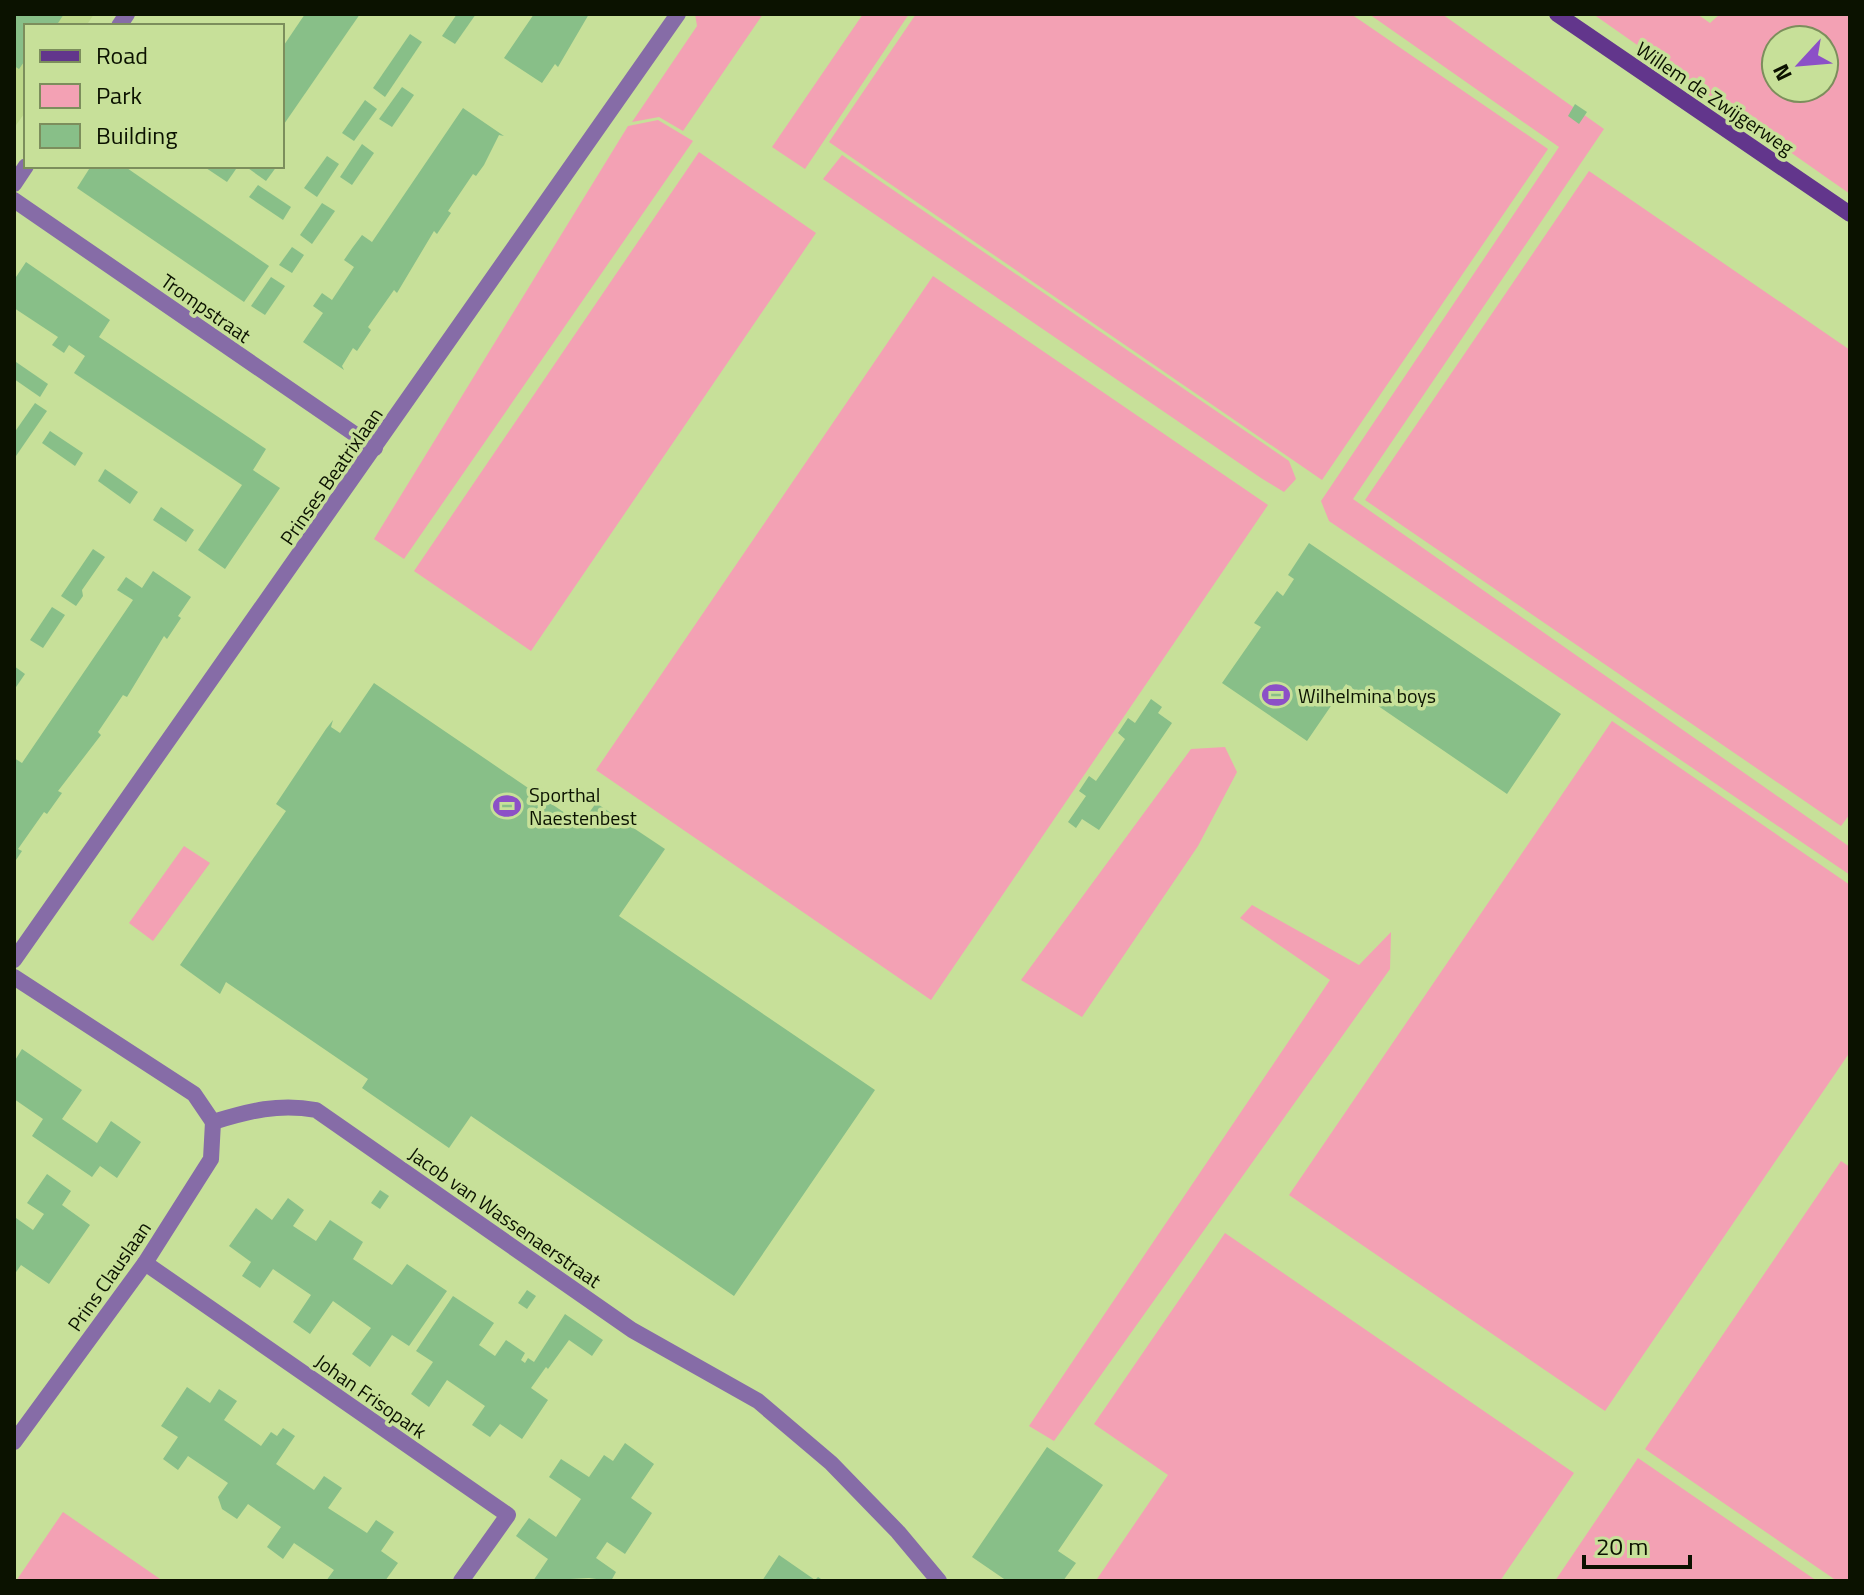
<svg xmlns="http://www.w3.org/2000/svg" width="1864" height="1595" font-family="'Titillium Web',sans-serif">
<style>
.built{fill:#bcd789}
.green{fill:#f3a1b4;fill-rule:evenodd}
.building{fill:#88bf88}
.lines{fill:none;stroke-linecap:round;stroke-linejoin:round}
.minor{stroke:#866ca7;stroke-width:16}
.secondary{stroke:#62368c;stroke-width:16}
.labels{text-anchor:middle;dominant-baseline:central;stroke-width:7;stroke-linejoin:round;paint-order:stroke}
.street-label{font-size:20px;fill:#0b1200;stroke:#c7e099}
.poi-label{font-size:20px;fill:#0b1200;stroke:#c7e099;text-anchor:start}
</style>
<rect width="100%" height="100%" fill="#c7e099"/>
<polygon class="built" points="14,14 94,14 86,26 26,26 26,111 14,128"/>
<g class="green">
<polygon points="695,14 763,14 683,131 659,117 632,122 697,26"/>
<polygon points="863,14 909,14 805,169 772,147"/>
<polygon points="916,14 1351,14 1548,149 1322,480 829,142"/>
<polygon points="1369,14 1442,14 1604,129 1353,499 1850,847 1850,875 1329,521 1321,501 1559,147"/>
<path d="M1593 14H1697L1710 23 1720 14H1850V194ZM1776 40H1824V88H1776Z"/>
<polygon points="658,120 693,141 404,559 374,539 628,126"/>
<polygon points="699,152 816,233 531,651 414,571"/>
<polygon points="842,155 1289,461 1296,479 1284,492 1261,478 823,179"/>
<polygon points="1589,171 1850,350 1850,814 1841,826 1365,500"/>
<polygon points="933,276 1268,505 931,1000 596,770"/>
<polygon points="1612,721 1850,885 1850,1052 1605,1411 1289,1195"/>
<polygon points="1225,747 1237,772 1198,846 1082,1017 1021,980 1191,749"/>
<polygon points="184,846 210,863 153,941 129,923"/>
<polygon points="1252,905 1359,965 1391,932 1390,969 1054,1441 1029,1426 1330,980 1240,918"/>
<polygon points="1841,1161 1850,1167 1850,1581 1837,1581 1645,1449"/>
<polygon points="1225,1233 1574,1473 1500,1581 1097,1579 1168,1475 1094,1424"/>
<polygon points="1638,1458 1817,1581 1555,1581"/>
<polygon points="63,1512 163,1581 16,1581"/>
</g>
<g class="building">
<polygon points="14,14 64,14 56,26 26,26 26,59 19,69 14,66"/>
<polygon points="305,14 360,14 282,127 282,48"/>
<polygon points="457,14 476,14 455,44 442,36"/>
<polygon points="534,14 589,14 558,67 555,64 542,83 504,58"/>
<polygon points="410,34 422,42 385,97 373,88"/>
<polygon points="402,87 414,95 392,127 379,119"/>
<polygon points="365,100 377,109 354,141 342,133"/>
<polygon points="1575,104 1587,112 1579,124 1568,116"/>
<polygon points="463,108 504,136 499,135 484,165 476,176 473,174 448,211 451,213 437,234 434,231 397,293 394,290 368,327 371,330 357,351 353,348 342,366 344,370 303,342 323,313 313,306 322,293 332,300 354,267 344,260 353,247 362,235 372,242"/>
<polygon points="362,144 374,153 352,185 340,177"/>
<polygon points="327,156 339,164 317,197 304,188"/>
<polygon points="91,166 124,166 269,266 244,302 77,188"/>
<polygon points="203,166 231,166 236,169 227,182"/>
<polygon points="245,166 277,166 266,181"/>
<polygon points="258,185 291,207 283,220 249,197"/>
<polygon points="322,203 335,211 312,244 300,235"/>
<polygon points="292,247 304,255 292,273 279,265"/>
<polygon points="26,262 110,320 99,337 266,449 253,470 280,488 225,569 198,550 242,485 74,373 85,356 69,345 64,353 52,345 58,337 14,308 14,280"/>
<polygon points="271,277 285,286 265,315 251,306"/>
<polygon points="16,362 48,384 40,397 14,379"/>
<polygon points="35,403 47,411 16,456 14,433"/>
<polygon points="50,431 83,453 75,466 42,443"/>
<polygon points="105,469 138,492 130,504 98,481"/>
<polygon points="161,507 194,530 186,542 153,520"/>
<polygon points="1309,543 1561,714 1507,794 1346,684 1307,741 1222,683 1261,627 1254,623 1277,591 1283,596 1294,579 1288,575"/>
<polygon points="93,549 105,557 82,590 83,596 76,606 61,596"/>
<polygon points="153,571 191,597 178,616 181,618 167,639 164,636 127,697 123,695 98,732 101,735 58,791 62,793 47,814 44,812 18,849 22,851 14,863 14,758 22,763 133,600 117,590 126,577 142,588"/>
<polygon points="52,607 65,615 43,648 30,640"/>
<polygon points="14,666 25,674 14,690"/>
<polygon points="374,683 581,824 596,803 665,849 619,916 875,1090 734,1296 471,1116 449,1148 362,1088 368,1079 226,982 220,994 180,965 286,811 276,804 326,729 333,720 331,727 340,733"/>
<polygon points="1151,699 1162,707 1158,713 1172,723 1099,830 1082,819 1076,828 1068,822 1086,796 1079,791 1089,776 1096,781 1125,739 1118,733 1128,718 1135,723"/>
<polygon points="22,1049 82,1090 62,1119 97,1143 111,1121 141,1142 117,1178 100,1166 92,1177 32,1136 43,1119 14,1099 14,1062"/>
<polygon points="47,1174 71,1191 62,1205 90,1225 49,1284 21,1265 14,1275 14,1220 16,1218 33,1230 44,1214 27,1203"/>
<polygon points="380,1190 389,1196 380,1209 371,1203"/>
<polygon points="288,1198 304,1210 293,1226 316,1241 330,1220 363,1242 353,1259 392,1285 407,1264 447,1291 409,1346 392,1335 370,1367 352,1354 371,1328 333,1301 310,1334 293,1322 311,1295 273,1269 260,1288 242,1276 251,1262 229,1246 256,1208 272,1220"/>
<polygon points="527,1290 536,1296 527,1309 518,1303"/>
<polygon points="453,1296 494,1323 479,1345 495,1356 506,1340 525,1353 521,1360 525,1363 528,1358 534,1362 565,1314 603,1340 592,1356 569,1340 548,1369 546,1367 531,1388 548,1400 522,1439 500,1424 490,1437 472,1425 485,1406 447,1380 429,1407 411,1394 433,1362 416,1351"/>
<polygon points="187,1387 210,1403 219,1389 237,1401 224,1420 261,1446 271,1432 277,1436 283,1428 295,1436 276,1464 314,1490 324,1476 342,1488 328,1508 367,1533 376,1520 394,1532 381,1551 398,1563 385,1581 326,1581 334,1570 294,1543 283,1559 267,1547 281,1527 248,1504 237,1519 222,1509 218,1497 228,1483 188,1456 178,1470 163,1459 178,1437 161,1426"/>
<polygon points="625,1443 654,1464 631,1498 652,1513 625,1554 607,1542 596,1558 616,1572 611,1581 589,1578 533,1581 548,1559 516,1536 529,1518 556,1537 581,1499 549,1477 561,1459 589,1477 604,1455 613,1461"/>
<polygon points="1047,1447 1103,1485 1058,1551 1076,1563 1063,1581 1007,1581 972,1557"/>
<polygon points="779,1555 815,1580 818,1577 824,1581 762,1581"/>
</g>
<g class="lines">
<g class="minor">
<polyline points="119,26 127,14"/>
<polyline points="14,184 26,166"/>
<polyline points="14,200 375,448"/>
<polyline points="14,960 678,14"/>
<path d="M14 977 194 1094 213 1122C249 1111 279 1103 316 1110L632 1330 758 1401 831 1463 898 1532 939 1581"/>
<polyline points="145,1263 508,1515 461,1581"/>
<polyline points="14,1442 145,1263 211,1159 213,1122"/>
</g>
<polyline class="secondary" points="1557,14 1850,214"/>
</g>
<defs>
<g id="stadium-bare" transform="scale(2.16)"><path d="M0-5a6.5 5 0 1 0 0 10a6.5 5 0 1 0 0-10ZM-3.5-1.8h7v3.6h-7Z" fill="#8c50c7" stroke="#c7e099" stroke-width="2.5" paint-order="stroke"/></g>
</defs>
<g fill-rule="evenodd">
<use href="#stadium-bare" x="1276" y="695"/>
<use href="#stadium-bare" x="507" y="806"/>
</g>
<g class="labels">
<g class="street-label">
<text transform="translate(1715 98) rotate(34)">Willem de Zwijgerweg</text>
<text transform="translate(206 308) rotate(35)">Trompstraat</text>
<text transform="translate(331 476) rotate(-55)">Prinses Beatrixlaan</text>
<text transform="translate(505 1217) rotate(35)">Jacob van Wassenaerstraat</text>
<text transform="translate(109 1276) rotate(-55)">Prins Clauslaan</text>
<text transform="translate(371 1396) rotate(35)">Johan Frisopark</text>
</g>
<g class="poi-label">
<text x="1298" y="695">Wilhelmina boys</text>
<text x="529" y="794">Sporthal<tspan x="529" dy="23">Naestenbest</tspan></text>
</g>
</g>
<rect width="1864" height="1595" fill="none" stroke="#0b1200" stroke-width="32"/>
<rect x="24" y="24" width="260" height="144" fill="#c7e099" stroke="#7c8e5c" stroke-width="2"/>
<rect x="40" y="50" width="40" height="12" fill="#62368c" stroke="#7c8e5c" stroke-width="2"/>
<text x="96" y="64" font-size="24" fill="#0b1200">Road</text>
<rect x="40" y="84" width="40" height="24" fill="#f3a1b4" stroke="#7c8e5c" stroke-width="2"/>
<text x="96" y="104" font-size="24" fill="#0b1200">Park</text>
<rect x="40" y="124" width="40" height="24" fill="#88bf88" stroke="#7c8e5c" stroke-width="2"/>
<text x="96" y="144" font-size="24" fill="#0b1200">Building</text>
<g transform="translate(1800 64) rotate(244)"><circle r="38" fill="#c7e099" stroke="#7c8e5c" stroke-width="2"/>
<path d="M0-6L14 30L0 20L-14 30Z" fill="#8c50c7"/>
<text y="-12" font-size="22" font-weight="bold" text-anchor="middle" fill="#0b1200">N</text>
</g>
<path d="M1584 1555v12h106v-12" fill="none" stroke="#0b1200" stroke-width="4"/>
<text x="1596" y="1555" font-size="24" fill="#0b1200" stroke="#c7e099" stroke-width="6" paint-order="stroke">20 m</text>
</svg>
